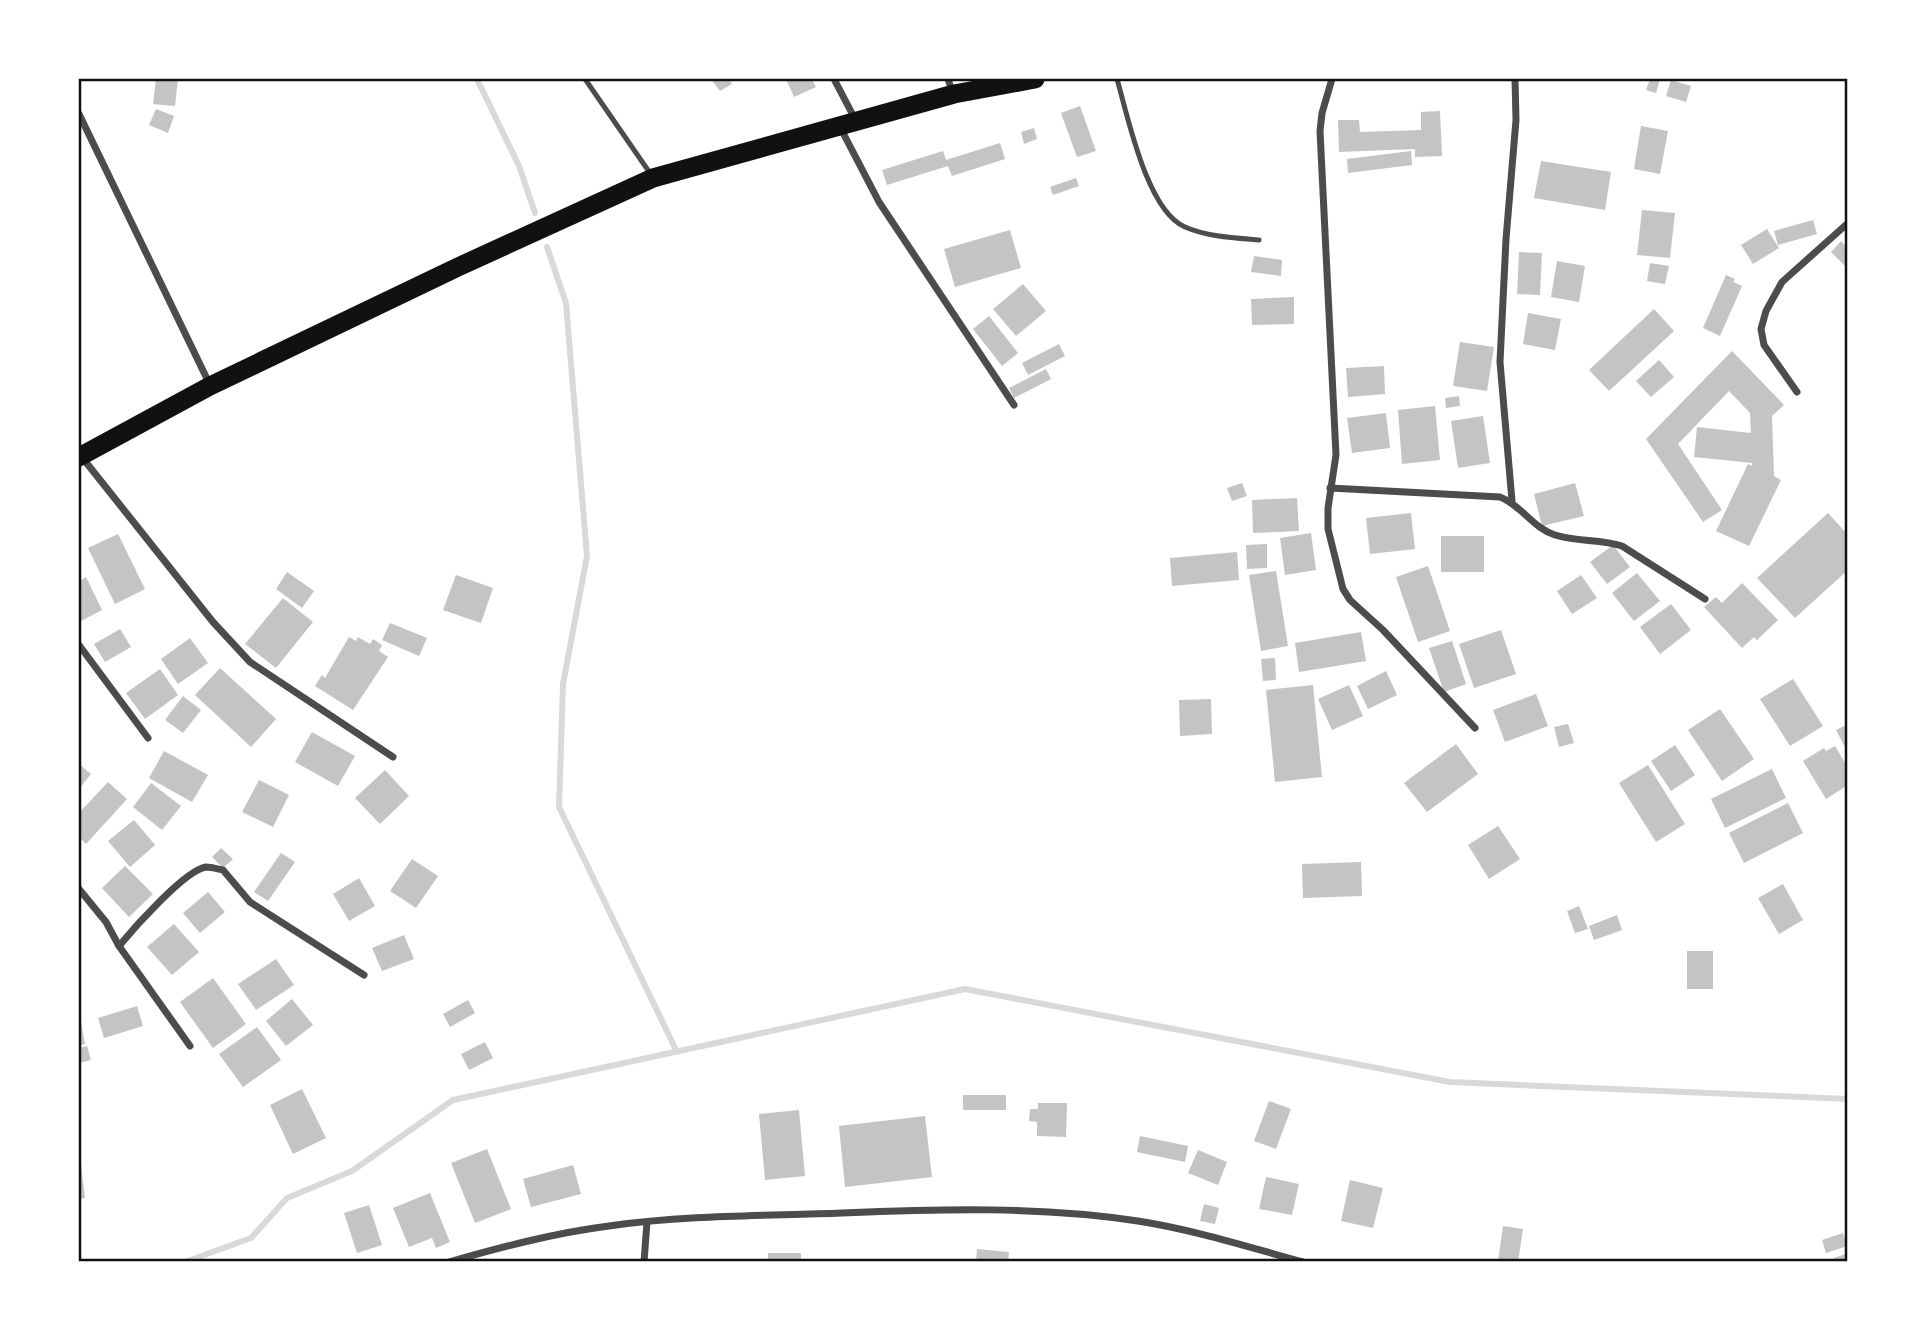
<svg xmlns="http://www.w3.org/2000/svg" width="1927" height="1341" font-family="'Nunito Sans',sans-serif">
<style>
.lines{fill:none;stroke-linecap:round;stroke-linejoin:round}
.stream{stroke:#d9d9d9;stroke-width:6}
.building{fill:#c4c4c4}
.service{stroke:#4c4c4c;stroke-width:5}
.minor{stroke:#4c4c4c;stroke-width:7}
.trunk{stroke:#111;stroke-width:19}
.neatline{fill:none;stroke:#111;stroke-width:2.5}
</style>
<rect width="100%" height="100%" fill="#fff"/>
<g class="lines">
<g class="stream">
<polyline points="477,79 519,166 535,213"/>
<polyline points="547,247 566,303 587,556 563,684 559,807 677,1052"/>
<polyline points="185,1262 251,1238 287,1198 352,1171 453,1100 965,989 1450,1082 1848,1099"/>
</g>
</g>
<g class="building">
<polygon points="156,79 178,79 175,106 153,104"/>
<polygon points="711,79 729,79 732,84 720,91"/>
<polygon points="786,79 812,79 816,87 794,97"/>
<polygon points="1650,79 1660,79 1656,93 1646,90"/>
<polygon points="1671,80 1691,86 1686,102 1666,96"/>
<polygon points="1080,106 1096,151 1077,157 1061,113"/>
<polygon points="156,109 174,116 168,133 149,125"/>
<polygon points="1440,111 1442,156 1415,157 1415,149 1339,152 1338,120 1359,120 1360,132 1421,130 1421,112"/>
<polygon points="1641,126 1668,131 1660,174 1634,169"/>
<polygon points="1034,128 1037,139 1024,144 1021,132"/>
<polygon points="1000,143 1005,159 952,176 948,166 887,185 882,170 943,151 946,160"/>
<polygon points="1411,151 1412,165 1348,173 1347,159"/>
<polygon points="1541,161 1611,172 1605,210 1534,198"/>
<polygon points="1076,178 1079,186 1053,195 1050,187"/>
<polygon points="1642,210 1675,213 1670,258 1637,255"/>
<polygon points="1813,220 1817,234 1778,245 1774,231"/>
<polygon points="1767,229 1779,248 1753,264 1741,245"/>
<polygon points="1010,230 1021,268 955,287 944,249"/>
<polygon points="1841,241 1848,249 1848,269 1831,252"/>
<polygon points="1519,252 1542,253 1540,295 1517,294"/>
<polygon points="1254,256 1282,260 1281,276 1251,272"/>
<polygon points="1557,261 1585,266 1579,302 1551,297"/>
<polygon points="1650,263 1669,266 1665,284 1647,281"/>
<polygon points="1726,275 1735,279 1733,282 1742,286 1720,336 1703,328"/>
<polygon points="1023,284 1046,311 1016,336 993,309"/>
<polygon points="1294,297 1294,324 1252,325 1251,299"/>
<polygon points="1654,309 1674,331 1609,391 1589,370"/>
<polygon points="1528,313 1561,319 1555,350 1523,344"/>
<polygon points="989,316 1018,353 1002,366 973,329"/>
<polygon points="1460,342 1494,347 1487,391 1453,386"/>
<polygon points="1059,344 1065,356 1028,375 1022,363"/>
<polygon points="1732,351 1784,405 1772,416 1774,476 1781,480 1749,546 1716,531 1748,464 1752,466 1752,463 1694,457 1697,427 1751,433 1750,413 1729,391 1678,444 1722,510 1703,522 1646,439"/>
<polygon points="1659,360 1674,377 1651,397 1636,381"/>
<polygon points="1384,366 1385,394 1348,397 1346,368"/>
<polygon points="1046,369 1051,379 1014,398 1009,388"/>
<polygon points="1459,396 1460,406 1446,408 1445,398"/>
<polygon points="1435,406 1440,460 1402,464 1398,410"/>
<polygon points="1386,413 1390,448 1352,453 1347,418"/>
<polygon points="1483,416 1490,463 1458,468 1451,421"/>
<polygon points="1242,483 1247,496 1232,501 1227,488"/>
<polygon points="1575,483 1584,516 1542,526 1534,494"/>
<polygon points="1297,498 1299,531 1253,533 1252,500"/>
<polygon points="1411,513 1415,549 1370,554 1366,518"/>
<polygon points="1828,513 1848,535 1848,570 1795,618 1757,578"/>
<polygon points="1311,533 1316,570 1285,575 1280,538"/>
<polygon points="118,534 145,589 115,604 88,548"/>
<rect x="1441" y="536" width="43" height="36"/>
<polygon points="1267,544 1267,568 1247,569 1246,545"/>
<polygon points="1613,545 1630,567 1607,584 1590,562"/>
<polygon points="1237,552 1239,580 1172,586 1170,558"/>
<polygon points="1428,566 1450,631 1418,642 1396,577"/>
<polygon points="1276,571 1288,646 1261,651 1249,575"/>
<polygon points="287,572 314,591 302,608 276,589"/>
<polygon points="1637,573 1660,601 1634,621 1612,593"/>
<polygon points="456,575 493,588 481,623 443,610"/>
<polygon points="1581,575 1597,598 1572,614 1557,591"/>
<polygon points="86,577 102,610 79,622 79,581"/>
<polygon points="1742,583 1778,620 1757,640 1754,637 1742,648 1704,607 1716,597 1722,603"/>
<polygon points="283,598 313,622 276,668 245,644"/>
<polygon points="1671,604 1691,630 1660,654 1640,627"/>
<polygon points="390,623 427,638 419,656 382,640"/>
<polygon points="120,629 131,647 105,662 94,644"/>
<polygon points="1501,630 1516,674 1474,688 1459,644"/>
<polygon points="1361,632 1366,661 1299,672 1295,643"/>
<polygon points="349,637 356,641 358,637 370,644 373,639 382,645 379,651 388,657 353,710 315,686 322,675 325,678"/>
<polygon points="190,638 208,663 178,684 161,659"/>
<polygon points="1452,641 1466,684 1444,692 1429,648"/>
<polygon points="1275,658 1276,680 1263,681 1261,659"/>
<polygon points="220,668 276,719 251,747 195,695"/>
<polygon points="160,669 178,695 145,719 126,693"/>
<polygon points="1386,671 1397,695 1368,709 1357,686"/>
<polygon points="1793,679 1823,726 1790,746 1760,699"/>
<polygon points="1313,685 1322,777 1275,782 1266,690"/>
<polygon points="1349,685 1363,716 1332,730 1318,699"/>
<polygon points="1536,694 1548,726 1505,742 1493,710"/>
<polygon points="183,696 201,710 183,733 165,720"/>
<polygon points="1211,699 1212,734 1180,736 1179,700"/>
<polygon points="1720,709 1754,759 1722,781 1688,730"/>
<polygon points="1568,724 1574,743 1559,747 1554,727"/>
<polygon points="1848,724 1848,753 1836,730"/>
<polygon points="312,732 355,756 338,786 295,762"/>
<polygon points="1456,744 1478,774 1427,812 1404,783"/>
<polygon points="1675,745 1695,775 1671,791 1651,761"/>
<polygon points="1835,746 1848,768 1848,785 1826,799 1803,761 1824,748 1826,751"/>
<polygon points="164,751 208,775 192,802 149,778"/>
<polygon points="79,764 91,774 79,789"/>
<polygon points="1648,765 1685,824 1656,842 1619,783"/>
<polygon points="1772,769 1786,798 1725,828 1711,799"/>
<polygon points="385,770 409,796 380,824 355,798"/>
<polygon points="259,780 289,795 273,827 242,812"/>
<polygon points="108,782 127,799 86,844 79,837 79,813"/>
<polygon points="151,783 181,806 162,830 133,807"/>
<polygon points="1788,803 1803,833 1744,863 1729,833"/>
<polygon points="134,820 155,845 130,867 108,841"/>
<polygon points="1498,826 1520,859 1489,879 1468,845"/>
<polygon points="221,848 233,859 223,868 212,857"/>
<polygon points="281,853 295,862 268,901 254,892"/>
<polygon points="412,859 438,876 416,908 390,891"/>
<polygon points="1361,862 1362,896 1303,898 1302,864"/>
<polygon points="125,866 153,894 129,917 102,888"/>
<polygon points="359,878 375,906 349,921 333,894"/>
<polygon points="1783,884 1803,920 1779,934 1758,898"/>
<polygon points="208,892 225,912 200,933 183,913"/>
<polygon points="1579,906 1588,929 1575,933 1567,911"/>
<polygon points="1617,915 1622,930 1594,940 1589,926"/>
<polygon points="174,924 199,952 172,975 147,947"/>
<polygon points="404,935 414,959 382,971 372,948"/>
<rect x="1687" y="951" width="26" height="38"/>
<polygon points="276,959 294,985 256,1010 238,984"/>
<polygon points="213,978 246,1024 213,1048 180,1002"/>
<polygon points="292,999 313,1025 286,1046 266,1021"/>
<polygon points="468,1000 475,1013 450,1027 443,1014"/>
<polygon points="137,1006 143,1026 104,1038 98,1018"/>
<polygon points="80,1017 85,1044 79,1046 79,1018"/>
<polygon points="257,1027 281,1060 243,1087 219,1054"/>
<polygon points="485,1042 493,1058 469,1070 461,1054"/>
<polygon points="87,1046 91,1060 79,1063 79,1048"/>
<polygon points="302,1089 326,1138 293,1154 270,1105"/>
<rect x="963" y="1095" width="43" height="15"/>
<polygon points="1269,1101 1291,1109 1276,1149 1254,1141"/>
<polygon points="1038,1103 1067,1103 1066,1137 1037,1136 1037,1122 1029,1121 1030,1109 1038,1109"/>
<polygon points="799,1110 805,1176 765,1180 759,1114"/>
<polygon points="925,1116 932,1177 845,1187 839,1126"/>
<polygon points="1140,1136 1188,1146 1185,1162 1137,1152"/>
<polygon points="487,1149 511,1209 475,1223 451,1163"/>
<polygon points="1198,1150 1227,1162 1218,1185 1188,1173"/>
<polygon points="81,1164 85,1198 79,1199 79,1165"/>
<polygon points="573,1165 581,1194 531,1207 523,1179"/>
<polygon points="1266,1177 1299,1184 1292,1215 1259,1209"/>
<polygon points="1350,1180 1383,1188 1373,1228 1341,1221"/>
<polygon points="430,1193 450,1242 436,1248 432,1238 409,1247 393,1208"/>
<polygon points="1204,1204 1219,1208 1215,1224 1200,1221"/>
<polygon points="369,1205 382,1245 357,1253 344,1213"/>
<polygon points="1503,1226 1523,1229 1518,1262 1498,1261"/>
<polygon points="1843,1233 1847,1246 1826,1253 1822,1240"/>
<polygon points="977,1249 1009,1252 1008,1262 976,1262"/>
<rect x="768" y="1253" width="33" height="9"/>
<polygon points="1848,1253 1848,1262 1835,1262 1834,1258"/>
</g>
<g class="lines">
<g class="service">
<polyline points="585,79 652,176"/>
<path d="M1117 79C1128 117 1147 211 1185 227 1208 237 1235 238 1259 240"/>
</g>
<g class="minor">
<polyline points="834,79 856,121"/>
<polyline points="948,79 953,94"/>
<polyline points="1332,79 1322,113 1320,131 1336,455 1328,508 1328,529 1343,589 1350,600 1383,630 1475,728"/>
<polyline points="79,114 210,385"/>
<polyline points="840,127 879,202 1014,405"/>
<polyline points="1797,392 1764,345 1761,329 1766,311 1782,282 1848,223"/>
<polyline points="81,456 213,622 250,662 393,757"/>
<path d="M1330 488 1500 497C1521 505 1533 528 1555 535 1577 542 1600 539 1622 546L1705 599"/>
<polyline points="1512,501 1500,362 1506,239 1516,120 1515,79"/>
<polyline points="79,645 148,738"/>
<polyline points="79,889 106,922 119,946 190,1046"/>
<path d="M119 946C133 929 185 870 206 867 211 867 218 869 223 870L250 902 364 975"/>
<path d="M449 1262C502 1247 554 1233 609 1226 686 1215 764 1216 842 1213 940 1209 1041 1206 1138 1221 1195 1230 1248 1247 1303 1262"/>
<polyline points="644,1262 647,1222"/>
</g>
<polyline class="trunk" points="79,457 210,386 458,267 653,178 954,94 1035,79"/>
</g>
<rect width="1927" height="1341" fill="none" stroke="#ffffff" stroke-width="161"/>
<rect x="80" y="80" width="1766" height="1180" class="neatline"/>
</svg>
